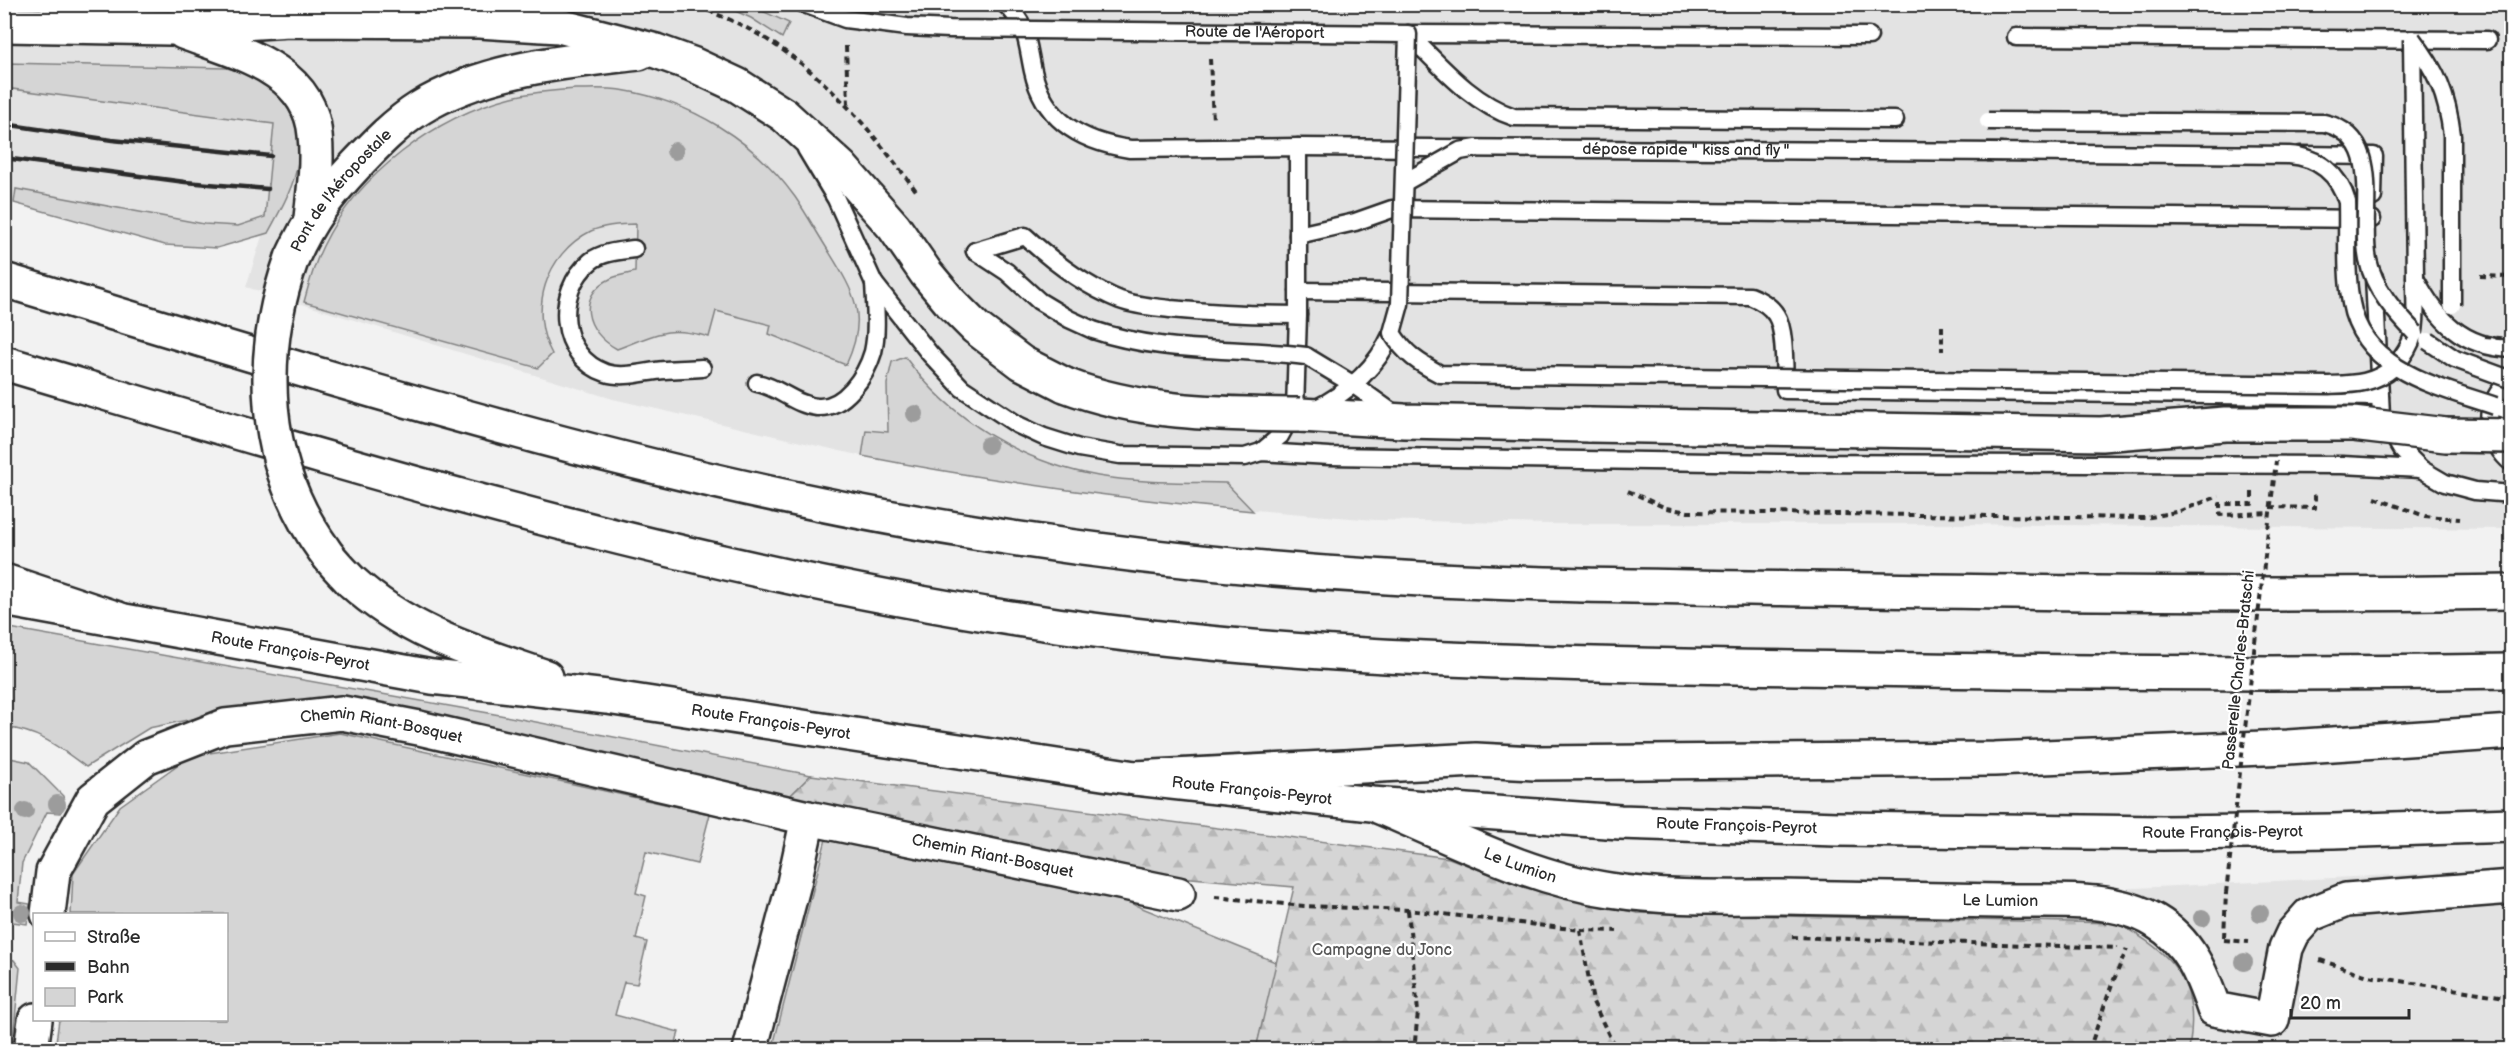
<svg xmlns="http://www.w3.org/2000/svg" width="2516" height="1054" font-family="'Balsamiq Sans',sans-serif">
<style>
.built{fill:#e3e3e3}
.green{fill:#d5d5d5;stroke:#808080;stroke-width:1.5}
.forest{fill:url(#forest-firs);stroke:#808080;stroke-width:1.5}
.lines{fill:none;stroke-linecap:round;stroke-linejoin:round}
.service-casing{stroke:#2b2b2b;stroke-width:21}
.minor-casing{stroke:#2b2b2b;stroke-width:38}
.primary-casing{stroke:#2b2b2b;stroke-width:38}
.motorway-casing{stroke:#2b2b2b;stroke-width:38}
.path{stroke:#2b2b2b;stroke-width:4;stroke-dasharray:6 4.5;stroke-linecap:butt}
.service{stroke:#fff;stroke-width:16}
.minor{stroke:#fff;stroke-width:33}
.primary{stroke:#fff;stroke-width:33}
.motorway{stroke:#fff;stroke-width:33}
.rail{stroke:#2b2b2b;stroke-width:4.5}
.service-bridge-casing{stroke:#2b2b2b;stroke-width:21;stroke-linecap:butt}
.primary-bridge-casing{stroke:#2b2b2b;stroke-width:38;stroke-linecap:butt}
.path-bridge{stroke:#2b2b2b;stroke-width:4;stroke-dasharray:6 4.5;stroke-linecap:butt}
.service-bridge{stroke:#fff;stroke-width:16}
.primary-bridge{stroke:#fff;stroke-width:33}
.tree{fill:#9c9c9c}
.labels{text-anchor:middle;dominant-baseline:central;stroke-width:4.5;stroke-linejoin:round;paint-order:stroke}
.street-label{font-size:16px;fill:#2b2b2b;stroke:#fff}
.park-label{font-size:16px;fill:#565656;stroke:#fff}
</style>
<defs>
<pattern id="forest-firs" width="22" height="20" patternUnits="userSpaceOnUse" patternTransform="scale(1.5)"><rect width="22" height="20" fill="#d5d5d5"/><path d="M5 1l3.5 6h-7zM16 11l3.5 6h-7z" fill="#b7b7b7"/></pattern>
</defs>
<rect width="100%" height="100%" fill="#f2f2f2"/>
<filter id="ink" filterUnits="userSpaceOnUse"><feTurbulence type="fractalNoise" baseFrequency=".0167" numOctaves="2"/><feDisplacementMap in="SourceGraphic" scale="12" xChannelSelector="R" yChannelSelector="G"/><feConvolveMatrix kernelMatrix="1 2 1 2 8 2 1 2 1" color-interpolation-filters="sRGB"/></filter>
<g filter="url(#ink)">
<g class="built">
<polygon points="4,5 2511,5 2511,529 1950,524 1551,524 1375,520 1157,502 938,470 862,456 613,399 246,287 262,236 217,248 165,245 5,200"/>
<polygon points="2511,869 2511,1049 2189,1049 2192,1033 2190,995 2182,973 2147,939 2117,923 2115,889"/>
</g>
<g class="green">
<polygon points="722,5 749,5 789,23 782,38 751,18"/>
<path d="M5 63 227 68C285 82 314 130 291 187 285 203 276 218 268 233L217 248 165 245 14 203 16 189 204 224 238 226 265 217 274 124 5 88Z"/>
<path d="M575 89C590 89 606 88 621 90 690 101 754 140 795 197 806 213 816 231 826 247 853 291 870 314 846 365L769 334 771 325 716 311 709 337C666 325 657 334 617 349 585 332 575 295 612 278 619 275 628 274 635 272L636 224C621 224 605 225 591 231 545 254 528 311 552 354L538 368 304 302C309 283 314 264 323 246 357 175 436 116 512 97 533 92 554 91 575 89Z"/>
<path d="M905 357C951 420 1021 462 1098 476 1140 483 1184 482 1226 483L1253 511C1122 499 991 481 862 456L866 430 888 432 887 384 892 362Z"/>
<path d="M4 627 500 715 811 775 788 798 472 728 226 712 149 728 86 767C57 746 41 732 5 727Z"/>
<polygon points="340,733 710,814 697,864 646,852 636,893 646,896 636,939 647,942 637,984 624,982 615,1015 679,1032 674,1049 55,1050 59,1020 226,1020 226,914 71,914 73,874 120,806 190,756"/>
<polygon points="5,757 29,762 63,796 65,806 60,813 47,812 22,863 18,902 30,904 27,924 5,921 4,812 8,791 5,791"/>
<polygon points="827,835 1088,886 1278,963 1256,1049 772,1050"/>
<polygon points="5,958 14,960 20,968 12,1049 5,1049"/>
</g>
<path class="forest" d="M811 775 1449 858 1526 888 1637 913 2117 923C2174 954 2201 982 2189 1049H1256L1294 887 1180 877 788 798Z"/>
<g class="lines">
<g class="service-casing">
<g id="service">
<polyline points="804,4 845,19 861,21"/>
<path d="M1005 4C1028 24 1027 44 1033 71 1044 122 1083 142 1130 149L1298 147V315L1295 409 1280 436 1261 452"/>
<path d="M1408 34C1439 64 1471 103 1514 117L1895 120"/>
<polyline points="1408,34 1869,36"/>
<polyline points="2016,37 2487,40"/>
<path id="s1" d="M1298 147 2001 152"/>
<polyline points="806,149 836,199 874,283 930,354 962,388 1018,425 1044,437 1079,448 1120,455 1245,457 1261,452 1330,456 1780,463 2342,465 2421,469"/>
<polyline points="2300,155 2374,156 2373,197"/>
<polyline points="1298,235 1355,222 1392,209 2372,219"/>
<path d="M634 249C620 251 603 252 591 261 553 292 559 357 606 373 624 379 647 371 665 370 678 369 690 369 702 368"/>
<path d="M975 251 1025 236C1052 261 1085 286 1120 300 1136 306 1153 307 1170 309 1212 313 1255 315 1298 315"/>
<polyline points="975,251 1007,272 1039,301 1069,319 1093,330"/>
<polyline points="2374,277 2381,415 2401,449 2421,469 2445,483 2475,491 2512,494"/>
<path d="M2415 278C2437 320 2462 347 2512 349"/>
<path d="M1298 291 1750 296C1760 300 1770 305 1776 315 1786 330 1784 371 1785 390L2380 397"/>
<polyline points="1306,356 1354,385 1396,415"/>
<path d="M2394 367C2421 337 2415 320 2415 282"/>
<path d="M2512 376C2492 397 2481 417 2496 444 2500 451 2505 458 2512 463"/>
<path d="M757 383C779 387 795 405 817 407 844 409 866 376 873 352 878 330 875 305 874 283"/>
<polyline points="2495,406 2512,412"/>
<path d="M1313 410C1348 393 1376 369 1392 333"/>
</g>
</g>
<g class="minor-casing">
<g id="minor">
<path id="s2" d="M1380 807C1454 838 1529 878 1610 890 1666 899 1724 897 1782 897 1854 898 1927 899 2000 901 2048 902 2113 895 2155 921 2189 941 2202 974 2214 1009L2272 1020 2286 948 2293 933 2309 915 2346 900 2512 887"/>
<path id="s3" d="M48 914 53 872 93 799 146 757 225 726 342 713 419 728 808 818 1178 894"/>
<polyline points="31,1050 35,1020"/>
<polyline points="750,1050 794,883 808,818"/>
</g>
</g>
<g class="primary-casing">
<g id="primary">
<polyline points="4,25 170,28 289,20 479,21 559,26 656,51 692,64 737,85 784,115 841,167 894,227 926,273 951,303 976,328 1022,363 1065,385"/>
<path d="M183 32C236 52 310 68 315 135 318 163 314 191 311 218"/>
<path id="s4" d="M292 258C309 220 327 196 356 165 376 144 396 123 420 108 485 68 565 62 639 53"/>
<polyline points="1300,415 1404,421 1590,425"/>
<path d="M351 581C409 634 474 652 546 677"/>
<path id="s5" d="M4 599 432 677 607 697 1135 778 1372 804 1620 822 1837 829 2163 833 2334 831 2512 825"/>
</g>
</g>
<g class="motorway-casing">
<g id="motorway">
<path d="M4 280C320 375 643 479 968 531 1107 554 1247 569 1387 577 1528 586 1668 586 1809 589 2043 593 2277 596 2512 592"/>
<path d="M4 363C351 466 698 574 1057 625 1301 660 1550 664 1796 668 2035 672 2273 675 2512 671"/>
<polyline points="4,581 118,619"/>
<polyline points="1135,778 1476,760 1535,763 1994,759 2288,747 2512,732"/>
</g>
</g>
<g class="path">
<path d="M688 4C793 36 854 107 917 192"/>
<polyline points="846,46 848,105"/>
<polyline points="1210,59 1213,121"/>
<polyline points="2480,276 2511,277"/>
<polyline points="1628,491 1666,508 1688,512 2146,518 2180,511 2219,496"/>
<polyline points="2252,492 2252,504 2220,504 2220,515 2269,513"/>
<polyline points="2375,498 2425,516 2460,519"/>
<polyline points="2270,507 2315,508 2315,492"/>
<polyline points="1215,897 1304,906 1408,910 1580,930 1617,931"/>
<polyline points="1408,910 1418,1012 1414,1050"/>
<polyline points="1580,930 1593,1002 1616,1050"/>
<polyline points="1792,937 2118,948"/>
<polyline points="2224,937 2226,893"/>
<polyline points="2224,940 2249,942"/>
<polyline points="2320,960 2368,976 2512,998"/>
<polyline points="2089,1050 2112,984 2127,949"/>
</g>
<use href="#service" class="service"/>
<use href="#minor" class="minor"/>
<use href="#primary" class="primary"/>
<use href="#motorway" class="motorway"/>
<g class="rail">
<polyline points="4,124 112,140 271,156"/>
<polyline points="4,158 185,182 268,189"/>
</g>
<g class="service-bridge-casing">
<g id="service-bridge">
<path id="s6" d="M861 21 907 27 950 29 1408 34 1400 304 1392 333C1405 354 1419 363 1440 374L2329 385C2354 384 2374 384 2394 367"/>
<path d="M2412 39C2437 71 2447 95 2452 135V305"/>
<polyline points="2412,39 2415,278"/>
<path d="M1988 121 2324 123C2387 137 2358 213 2368 260 2374 289 2395 312 2415 333"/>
<path d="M1987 152 2289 155C2318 157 2339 174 2347 202 2348 235 2345 270 2351 303 2363 371 2439 387 2495 406"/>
<polyline points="1405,182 1460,151 1477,148"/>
<path d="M1093 330C1163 354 1235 347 1306 356"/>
<polyline points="2428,341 2455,359 2512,380"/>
</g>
</g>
<g class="primary-bridge-casing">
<g id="primary-bridge">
<path d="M292 258C257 356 261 463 324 550 331 561 342 571 351 581"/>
<path d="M1065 385C1141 414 1220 414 1300 415"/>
<polyline points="1590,425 2101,434 2225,424 2352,424 2446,435 2512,436"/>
</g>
</g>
<g class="path-bridge">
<polyline points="1942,326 1942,351"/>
<polyline points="2485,337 2512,339"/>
<polyline points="2226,893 2276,461"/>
</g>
<use href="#service-bridge" class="service-bridge"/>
<use href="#primary-bridge" class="primary-bridge"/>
</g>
<g class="tree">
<circle cx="675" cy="151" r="9"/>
<circle cx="915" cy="414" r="9"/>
<circle cx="988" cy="445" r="9"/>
<circle cx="57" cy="804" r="9"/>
<circle cx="25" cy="811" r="9"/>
<circle cx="22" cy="913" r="9"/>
<circle cx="2260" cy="913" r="9"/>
<circle cx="2202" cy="918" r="9"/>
<circle cx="2244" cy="962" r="9"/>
</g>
</g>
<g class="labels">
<g class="street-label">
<text stroke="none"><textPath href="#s6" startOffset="394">Route de l'Aéroport</textPath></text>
<text stroke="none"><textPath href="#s1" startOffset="388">dépose rapide " kiss and fly "</textPath></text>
<text stroke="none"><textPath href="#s4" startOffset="84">Pont de l'Aéropostale</textPath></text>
<text stroke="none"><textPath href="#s5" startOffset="291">Route François-Peyrot</textPath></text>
<text transform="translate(2239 670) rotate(-84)">Passerelle Charles-Bratschi</text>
<text stroke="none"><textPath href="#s5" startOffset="777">Route François-Peyrot</textPath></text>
<text stroke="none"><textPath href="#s3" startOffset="436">Chemin Riant-Bosquet</textPath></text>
<text stroke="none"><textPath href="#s5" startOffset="1263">Route François-Peyrot</textPath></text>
<text stroke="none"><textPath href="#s5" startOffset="1749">Route François-Peyrot</textPath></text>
<text stroke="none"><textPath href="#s5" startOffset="2235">Route François-Peyrot</textPath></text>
<text stroke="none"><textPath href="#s3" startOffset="1062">Chemin Riant-Bosquet</textPath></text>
<text stroke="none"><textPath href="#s2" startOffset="152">Le Lumion</textPath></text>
<text stroke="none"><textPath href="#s2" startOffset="636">Le Lumion</textPath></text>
</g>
<g class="park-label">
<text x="1382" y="950">Campagne du Jonc</text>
</g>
</g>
<rect width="2516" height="1054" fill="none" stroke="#fff" stroke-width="24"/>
<rect x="12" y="12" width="2492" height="1030" fill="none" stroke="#2b2b2b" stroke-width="2" filter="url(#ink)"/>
<rect x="33" y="913" width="195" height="108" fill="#ffffff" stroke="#aaaaaa" stroke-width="1.5"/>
<rect x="45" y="932" width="30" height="9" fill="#ffffff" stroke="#aaaaaa" stroke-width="1.5"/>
<text x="87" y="943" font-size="18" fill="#2b2b2b">Straße</text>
<rect x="45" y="962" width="30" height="9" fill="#2b2b2b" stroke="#aaaaaa" stroke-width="1.5"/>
<text x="87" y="973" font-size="18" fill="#2b2b2b">Bahn</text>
<rect x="45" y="988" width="30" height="18" fill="#d5d5d5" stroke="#aaaaaa" stroke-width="1.5"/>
<text x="87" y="1003" font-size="18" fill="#2b2b2b">Park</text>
<path d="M2291 1009v9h118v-9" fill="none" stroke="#2b2b2b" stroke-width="3"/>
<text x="2300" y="1009" font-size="18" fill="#2b2b2b" stroke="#ffffff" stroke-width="4.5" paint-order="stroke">20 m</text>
</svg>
